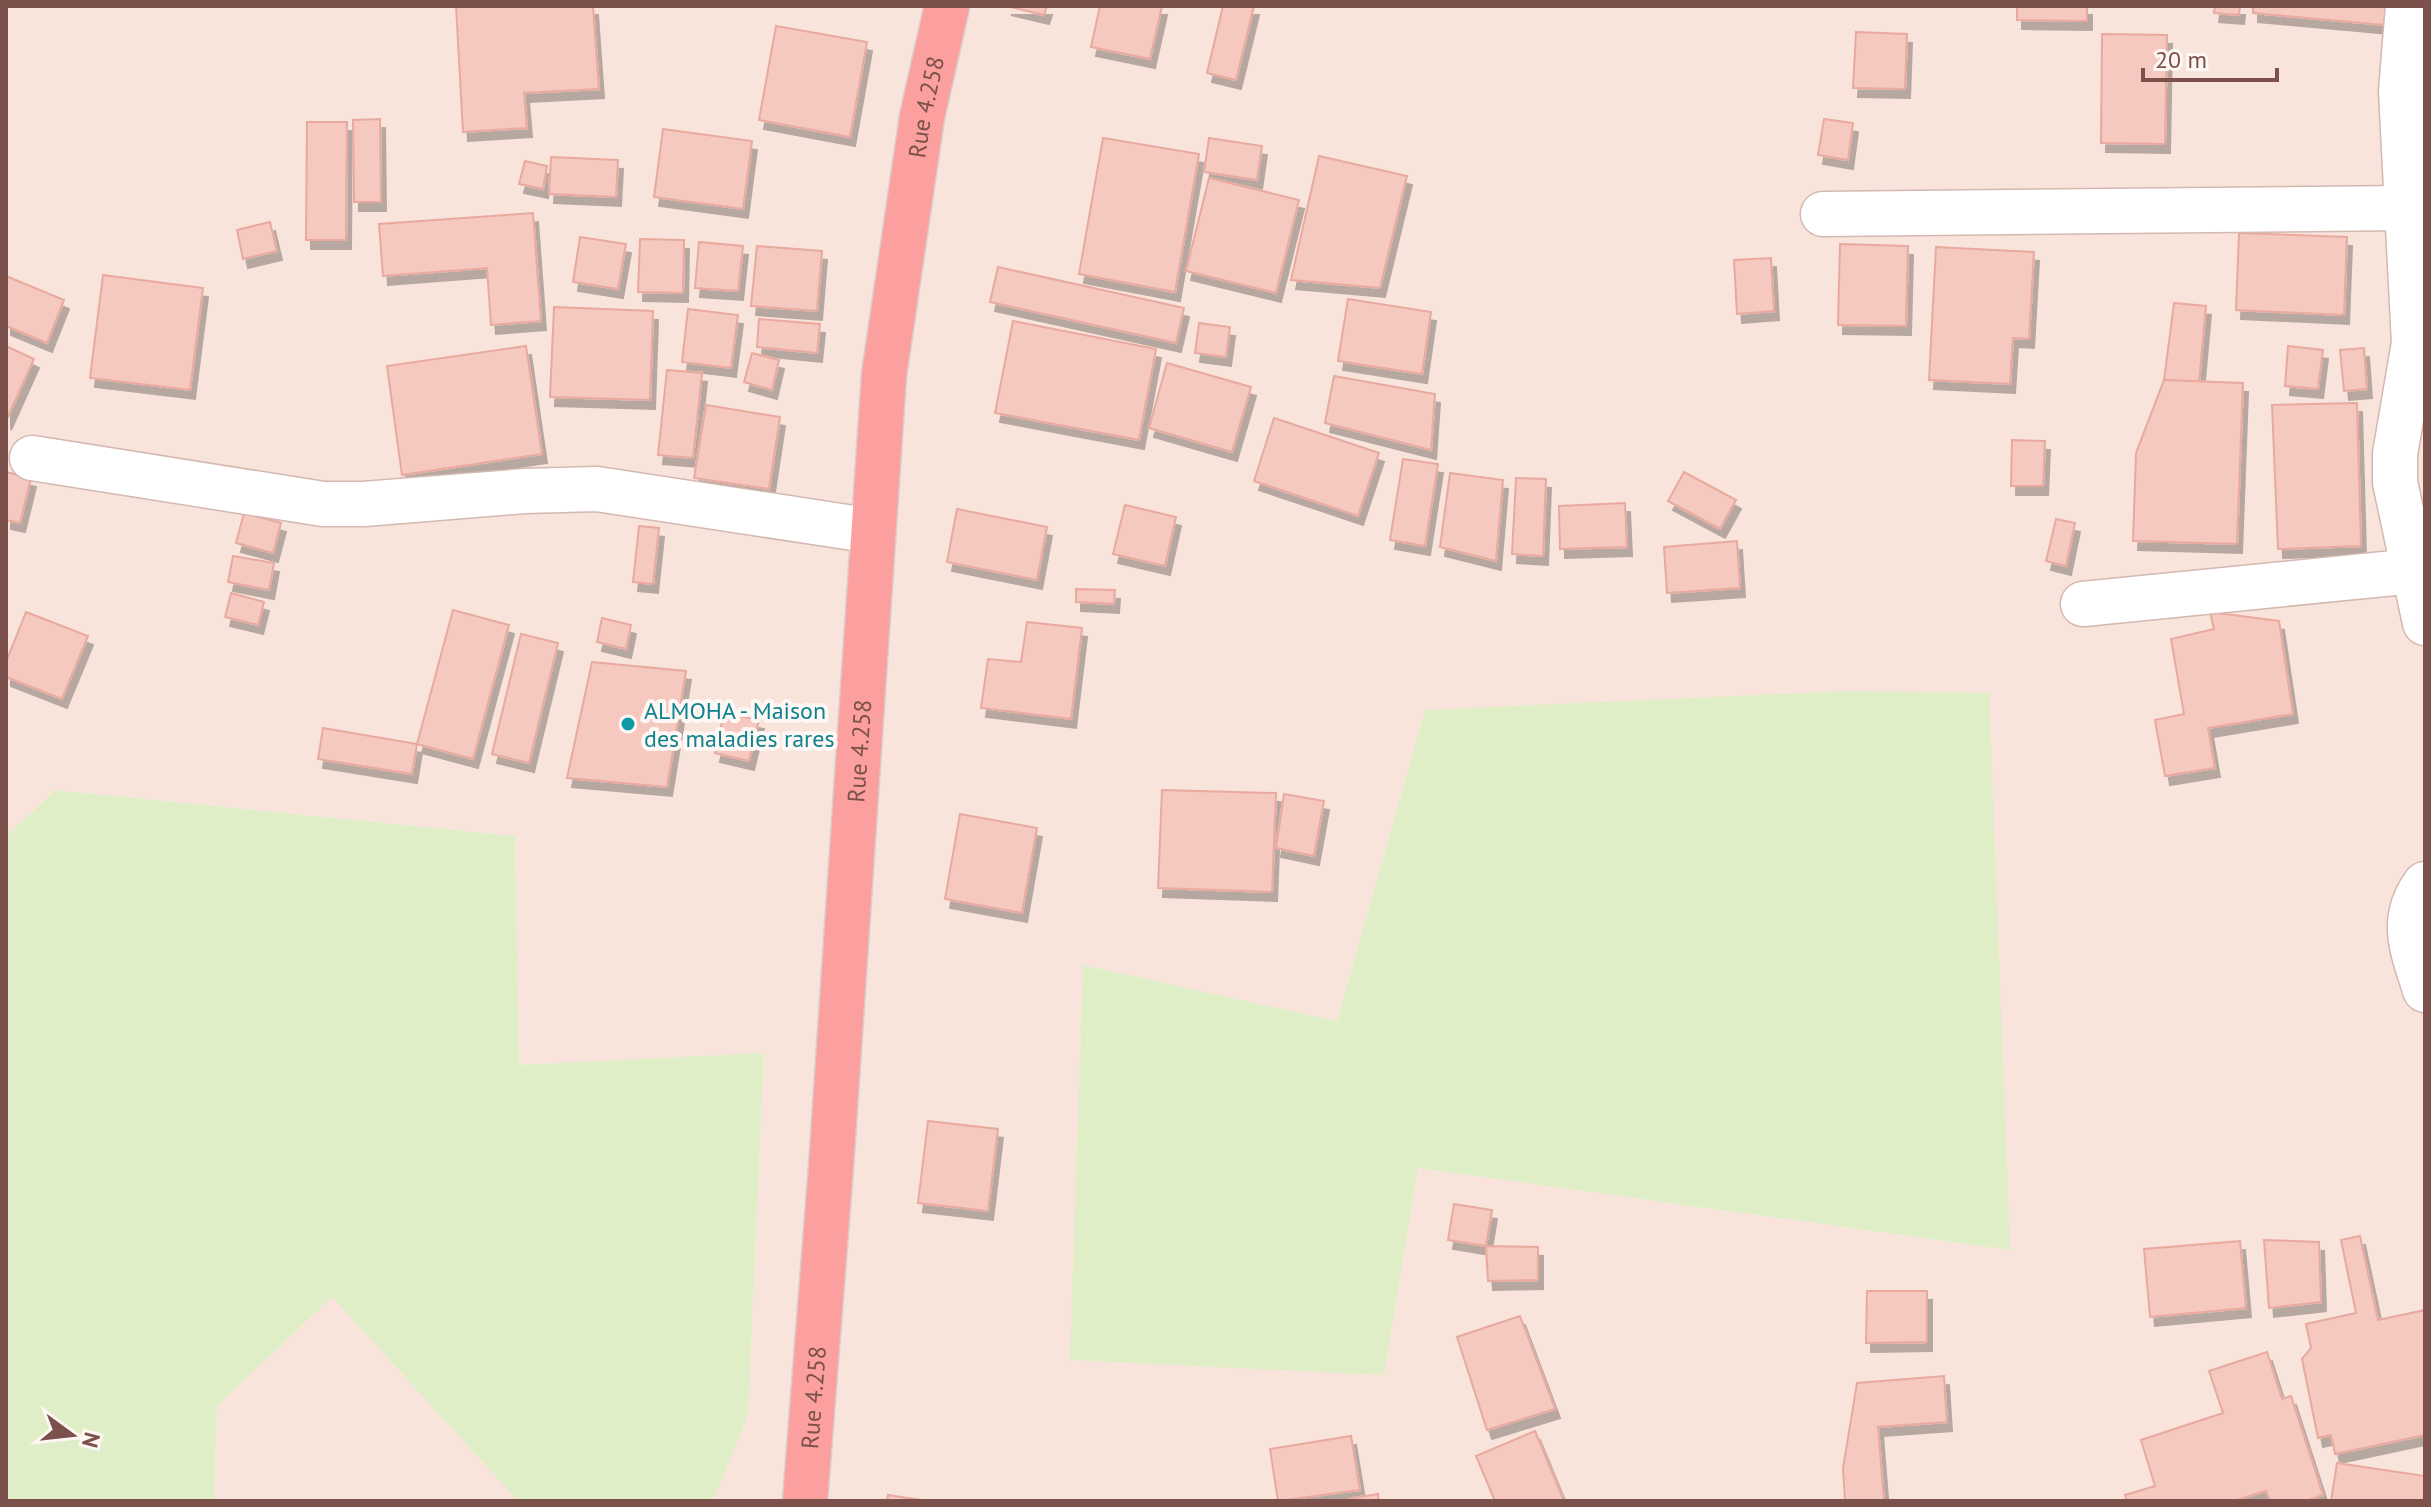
<svg xmlns="http://www.w3.org/2000/svg" width="2431" height="1507" font-family="'PT Sans',sans-serif">
<style>
.residential{fill:#f8e4db;fill-rule:evenodd}
.green{fill:#e0eec7}
.building{fill:#f5c8c0;stroke:#e9a99f;stroke-width:2;filter:url(#shadow)}
.lines{fill:none;stroke-linecap:round;stroke-linejoin:round}
.minor-casing{stroke:#d4b8b1;stroke-width:47}
.highway-casing{stroke:#dacecd;stroke-width:47}
.minor{stroke:#fff;stroke-width:44}
.highway{stroke:#fba09e;stroke-width:44}
.culture-dot{fill:#0f9aa8;stroke:#fff7f3;stroke-width:3}
.labels{text-anchor:middle;dominant-baseline:central;stroke-width:8;stroke-linejoin:round;paint-order:stroke}
.street-label{font-size:24px;fill:#7c504b;stroke:#fff7f3}
.culture-label{font-size:24px;fill:#0d838f;stroke:#fff7f3;text-anchor:start}
</style>
<defs>
<filter id="shadow"><feDropShadow dx="5" dy="9" stdDeviation="0" flood-color="#0004"/></filter>
</defs>
<rect width="100%" height="100%" fill="#fef2eb"/>
<g class="residential">
<path d="M6 6H2425V1501H713L748 1416 764 1054 519 1065 515 836 55 790 6 837ZM1425 710 2010 1250 1418 1168 1384 1374 1071 1360 1083 965 1337 1021Z"/>
<polygon points="332,1297 518,1501 214,1501 217,1406"/>
</g>
<g class="green">
<polygon points="1849,691 1989,693 2010,1250 1418,1168 1384,1375 1070,1360 1083,965 1337,1021 1425,710"/>
<polygon points="55,790 515,836 519,1065 764,1053 748,1416 713,1501 518,1501 332,1297 217,1406 214,1501 6,1501 6,837"/>
</g>
<g class="building">
<polygon points="456,6 593,6 599,89 524,93 527,128 463,132"/>
<polygon points="1006,6 1047,6 1044,15"/>
<polygon points="1100,6 1162,6 1150,59 1091,47"/>
<polygon points="1223,6 1254,6 1236,80 1207,73"/>
<polygon points="2017,6 2087,6 2087,21 2017,20"/>
<polygon points="2215,6 2240,6 2239,15 2214,13"/>
<polygon points="2253,6 2387,6 2384,25 2253,13"/>
<polygon points="776,26 867,42 850,137 759,120"/>
<polygon points="1856,32 1907,34 1905,89 1853,88"/>
<polygon points="2102,34 2167,35 2165,144 2101,143"/>
<polygon points="380,119 381,202 354,202 353,120"/>
<polygon points="1824,119 1853,123 1848,160 1818,155"/>
<polygon points="307,122 347,122 346,240 306,240"/>
<polygon points="663,129 752,141 743,209 654,197"/>
<polygon points="1103,138 1199,154 1175,292 1079,274"/>
<polygon points="1209,138 1262,146 1257,180 1204,172"/>
<polygon points="1319,156 1407,176 1380,288 1291,280"/>
<polygon points="551,157 618,160 616,197 549,194"/>
<polygon points="525,161 547,166 543,189 519,184"/>
<polygon points="1209,178 1299,200 1276,293 1186,271"/>
<polygon points="533,213 541,321 491,325 487,268 383,276 379,224"/>
<polygon points="270,222 277,251 243,259 237,230"/>
<polygon points="2239,233 2347,237 2344,315 2236,310"/>
<polygon points="580,237 626,244 618,289 573,282"/>
<polygon points="640,239 684,240 683,293 638,292"/>
<polygon points="699,242 743,246 738,291 695,288"/>
<polygon points="1840,244 1908,246 1906,326 1838,325"/>
<polygon points="757,246 822,251 817,311 751,306"/>
<polygon points="1936,247 2034,252 2029,339 2013,338 2010,384 1929,380"/>
<polygon points="1771,258 1774,311 1737,314 1734,260"/>
<polygon points="998,267 1184,308 1176,343 990,302"/>
<polygon points="103,275 203,288 190,390 90,378"/>
<polygon points="6,276 64,300 47,343 6,326"/>
<polygon points="1348,299 1431,312 1422,374 1338,361"/>
<polygon points="2174,303 2206,306 2199,382 2164,380"/>
<polygon points="554,307 653,311 650,400 550,397"/>
<polygon points="688,309 738,315 731,368 682,362"/>
<polygon points="759,319 820,324 817,353 757,347"/>
<polygon points="1013,321 1156,349 1139,440 995,413"/>
<polygon points="1199,323 1230,327 1226,357 1195,353"/>
<polygon points="6,346 34,359 6,421"/>
<polygon points="526,346 542,454 402,475 387,366"/>
<polygon points="2288,346 2323,350 2318,389 2285,386"/>
<polygon points="2364,348 2367,389 2344,391 2340,350"/>
<polygon points="752,353 779,360 772,390 744,382"/>
<polygon points="1167,363 1251,387 1232,452 1149,428"/>
<polygon points="667,370 702,373 693,458 658,455"/>
<polygon points="1334,376 1435,394 1431,450 1325,423"/>
<polygon points="2164,380 2243,383 2237,544 2133,541 2136,453"/>
<polygon points="2357,403 2361,546 2278,549 2272,405"/>
<polygon points="706,405 780,417 769,489 694,478"/>
<polygon points="1274,418 1379,453 1358,516 1254,481"/>
<polygon points="2012,440 2045,441 2043,486 2011,486"/>
<polygon points="1403,459 1438,464 1425,546 1390,540"/>
<polygon points="6,472 31,478 20,523 6,520"/>
<polygon points="1684,472 1736,500 1720,529 1668,501"/>
<polygon points="1450,473 1503,480 1496,561 1440,547"/>
<polygon points="1516,478 1546,479 1543,556 1512,554"/>
<polygon points="1625,503 1627,547 1560,549 1559,506"/>
<polygon points="1125,505 1176,517 1165,566 1113,554"/>
<polygon points="957,509 1047,527 1037,580 947,562"/>
<polygon points="244,513 281,523 273,553 236,543"/>
<polygon points="2056,519 2075,523 2066,566 2046,561"/>
<polygon points="639,526 659,528 653,584 633,582"/>
<polygon points="1737,541 1740,588 1667,593 1664,547"/>
<polygon points="233,556 274,563 269,590 228,582"/>
<polygon points="1076,589 1115,590 1114,604 1076,602"/>
<polygon points="231,593 264,602 258,625 225,617"/>
<polygon points="453,610 509,625 473,759 417,744"/>
<polygon points="26,612 88,636 62,699 6,677 6,662"/>
<polygon points="2210,612 2279,621 2293,714 2208,728 2215,768 2165,776 2155,720 2184,714 2171,639 2214,629"/>
<polygon points="602,618 631,625 626,649 597,642"/>
<polygon points="1027,622 1082,628 1071,719 981,708 988,659 1021,662"/>
<polygon points="521,634 558,643 529,763 492,754"/>
<polygon points="592,662 686,671 667,787 567,778"/>
<polygon points="724,713 759,720 749,761 715,753"/>
<polygon points="323,728 417,744 412,774 318,759"/>
<polygon points="1162,790 1276,793 1272,892 1158,888"/>
<polygon points="1284,794 1324,801 1314,856 1276,848"/>
<polygon points="960,814 1037,828 1022,913 945,899"/>
<polygon points="928,1121 998,1129 988,1211 918,1203"/>
<polygon points="1454,1204 1492,1210 1486,1246 1448,1240"/>
<polygon points="2360,1236 2378,1320 2425,1310 2425,1435 2335,1454 2331,1435 2318,1438 2302,1359 2311,1348 2306,1324 2356,1313 2341,1240"/>
<polygon points="2264,1240 2319,1242 2321,1302 2269,1308"/>
<polygon points="2240,1241 2246,1308 2150,1317 2144,1249"/>
<polygon points="1486,1246 1538,1247 1538,1280 1488,1281"/>
<polygon points="1867,1291 1927,1291 1927,1342 1866,1343"/>
<polygon points="1520,1316 1555,1409 1487,1430 1457,1337"/>
<polygon points="2267,1352 2282,1399 2291,1396 2323,1495 2306,1501 2270,1501 2266,1491 2234,1501 2127,1501 2125,1495 2155,1486 2141,1440 2223,1413 2209,1371"/>
<polygon points="1944,1376 1947,1422 1878,1427 1884,1501 1845,1501 1843,1468 1857,1383"/>
<polygon points="1535,1431 1564,1501 1495,1501 1476,1456"/>
<polygon points="1351,1436 1360,1490 1278,1501 1270,1449"/>
<polygon points="2337,1463 2425,1476 2425,1501 2331,1501"/>
<polygon points="1378,1494 1379,1501 1348,1501 1348,1499"/>
<polygon points="888,1495 928,1501 887,1501"/>
</g>
<g class="lines">
<g class="minor-casing">
<g id="minor">
<polyline points="2408,6 2401,91 2414,343 2395,454 2395,482 2425,623"/>
<polyline points="1823,214 2407,208"/>
<polyline points="32,458 323,504 364,504 525,491 597,489 873,531"/>
<polyline points="2083,604 2414,571"/>
<path d="M2425 884C2398 921 2413 950 2425 990"/>
</g>
</g>
<g class="highway-casing">
<g id="highway">
<path id="s1" d="M805 1501 831 1167 884 375 922 117 947 6"/>
</g>
</g>
<use href="#minor" class="minor"/>
<use href="#highway" class="highway"/>
</g>
<circle class="culture-dot" cx="628" cy="724" r="8"/>
<g class="labels">
<g class="street-label">
<text stroke="none"><textPath href="#s1" startOffset="1400">Rue 4.258</textPath></text>
<text stroke="none"><textPath href="#s1" startOffset="752">Rue 4.258</textPath></text>
<text stroke="none"><textPath href="#s1" startOffset="104">Rue 4.258</textPath></text>
</g>
<g class="culture-label">
<text x="644" y="710">ALMOHA - Maison<tspan x="644" dy="28">des maladies rares</tspan></text>
</g>
</g>
<rect width="2431" height="1507" fill="none" stroke="#7c504b" stroke-width="16"/>
<g transform="translate(72 1435) rotate(105)" stroke="#fff7f3" stroke-width="6" paint-order="stroke">
<path d="M0-6L14 30L0 20L-14 30Z" fill="#7c504b"/>
<text y="-12" font-size="22" font-weight="bold" text-anchor="middle" fill="#7c504b">N</text>
</g>
<path d="M2143 68v12h134v-12" fill="none" stroke="#7c504b" stroke-width="4"/>
<text x="2155" y="68" font-size="24" fill="#7c504b" stroke="#fff7f3" stroke-width="6" paint-order="stroke">20 m</text>
</svg>
